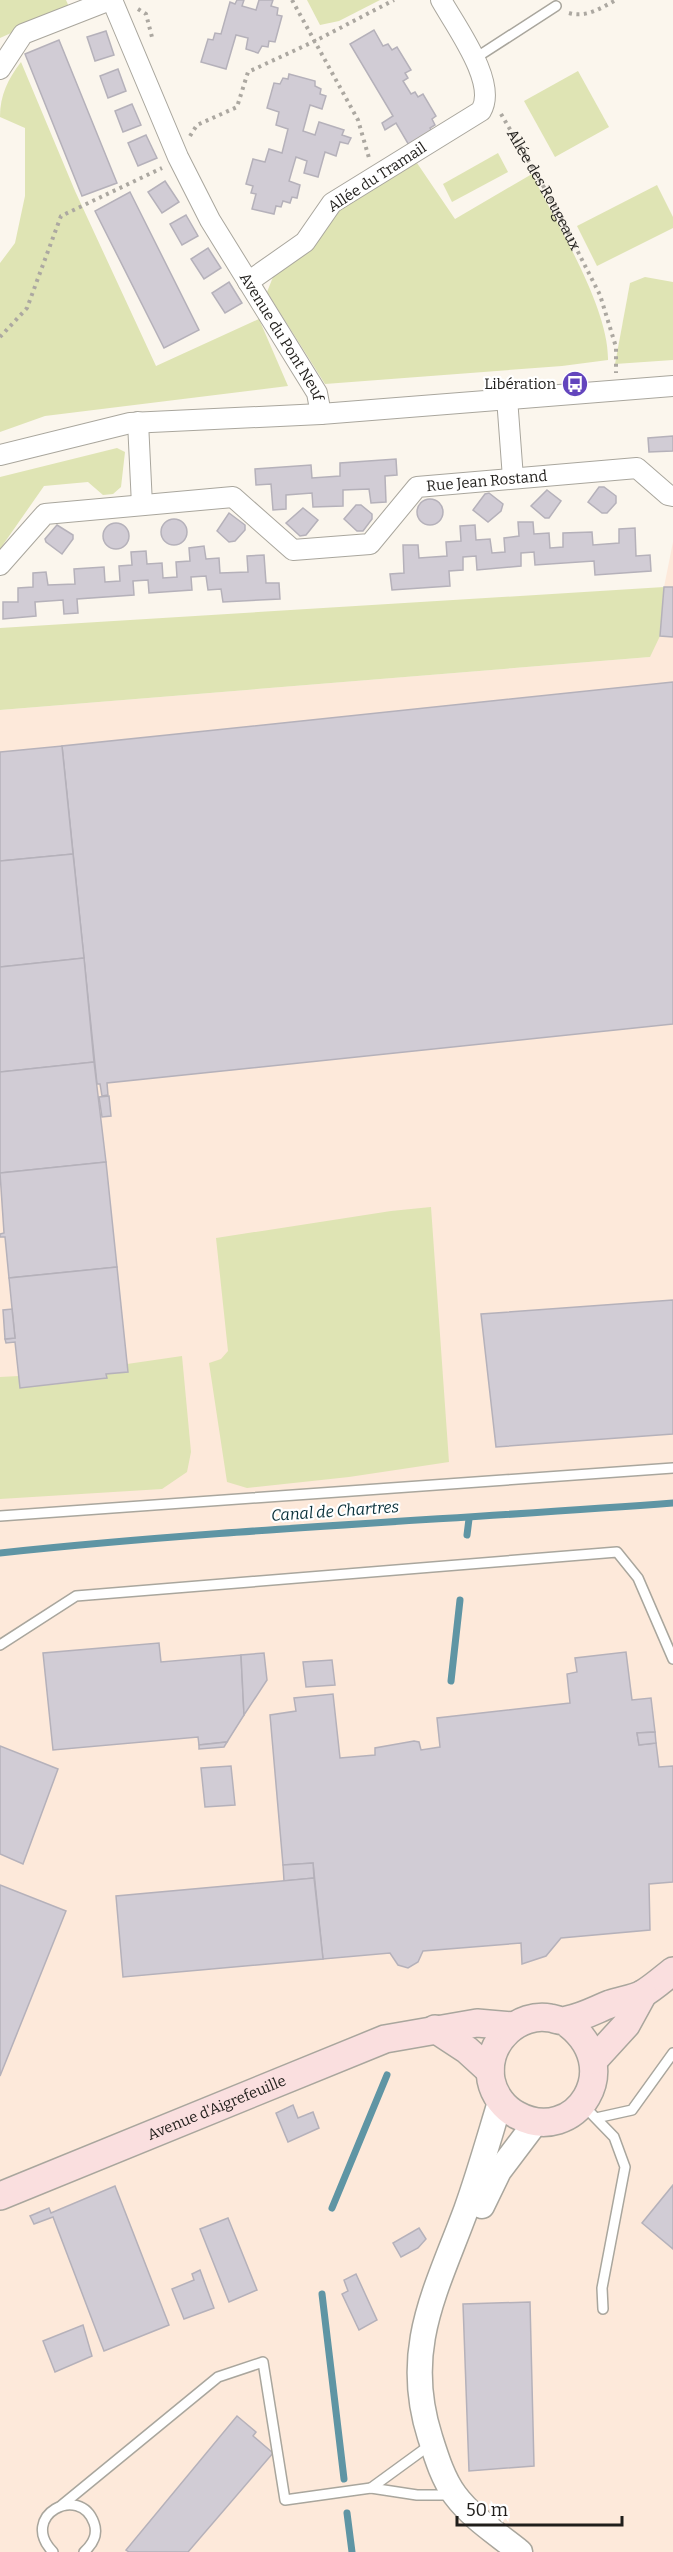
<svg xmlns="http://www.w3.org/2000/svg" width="673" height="2552" font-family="Bitter,serif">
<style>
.industrial{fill:#fde9da}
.green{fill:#dfe4b4}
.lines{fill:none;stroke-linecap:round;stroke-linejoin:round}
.stream{stroke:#5f95a4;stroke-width:7}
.building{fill:#d1ccd5;stroke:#b5b1ba;stroke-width:1.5}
.service-casing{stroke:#a9a69d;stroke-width:12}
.minor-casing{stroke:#a9a69d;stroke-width:22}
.tertiary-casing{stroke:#a9a69d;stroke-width:27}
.secondary-casing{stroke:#a9a69d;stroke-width:30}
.path{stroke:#aca8a1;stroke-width:4;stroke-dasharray:3 4.5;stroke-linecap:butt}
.service{stroke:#fff;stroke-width:9}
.minor{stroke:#fff;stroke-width:20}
.tertiary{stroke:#fff;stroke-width:24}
.secondary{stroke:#fadfdf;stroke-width:27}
.labels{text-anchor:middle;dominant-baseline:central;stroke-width:4.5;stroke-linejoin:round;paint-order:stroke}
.street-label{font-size:15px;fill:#201e1b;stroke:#fff}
.poi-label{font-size:15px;fill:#201e1b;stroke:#fff;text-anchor:end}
.water-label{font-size:16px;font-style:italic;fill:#09303a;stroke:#fff}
</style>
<rect width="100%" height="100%" fill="#fbf6ed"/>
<polygon class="industrial" points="673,542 673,2552 0,2552 0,710 650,657"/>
<g class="green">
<polygon points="0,0 66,0 69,7 0,38"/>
<polygon points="307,0 380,0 339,21 320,25"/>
<path d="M21 62 75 191 156 366 259 319 288 386 45 416 0 432V263L15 243 25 196V128L0 117C0 95 8 79 21 62Z"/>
<polygon points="578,71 609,127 555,157 524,101"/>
<polygon points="498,153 508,172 452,202 443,184"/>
<path d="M417 163 455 219 532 174C556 223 609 307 608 360L562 366 325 384 267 292 273 277 318 241 337 209Z"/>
<polygon points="657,185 673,217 673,228 597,266 577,226"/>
<polygon points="645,277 673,282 673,360 615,364 630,283"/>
<polygon points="117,448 125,452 121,487 113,494 103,495 88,482 44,486 0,549 0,477"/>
<polygon points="664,587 660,636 650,657 0,710 0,628"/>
<polygon points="431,1207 449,1462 349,1477 247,1488 227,1482 209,1363 221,1359 228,1351 216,1238 391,1211"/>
<polygon points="182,1356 191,1452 187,1472 162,1489 0,1499 0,1377 19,1376 48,1385 106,1379 106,1374 128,1372 127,1364"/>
</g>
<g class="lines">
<g class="stream">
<polyline points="467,1535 469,1519"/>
<path d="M0 1553C224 1529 449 1520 673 1503"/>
<polyline points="451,1681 460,1600"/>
<polyline points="332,2208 387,2075"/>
<polyline points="322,2294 344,2479"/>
<polyline points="347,2513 352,2552"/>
</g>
</g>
<g class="building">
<polygon points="237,0 244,0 242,6 256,10 259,0 273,0 271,6 278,8 277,15 282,16 275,42 269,41 268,47 262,46 258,53 246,49 248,38 236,35 226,69 201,62 208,39 213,40 215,33 221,34 230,2 235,4"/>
<polygon points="374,30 383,46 388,44 392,50 397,47 411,70 405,73 408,78 403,81 411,94 415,92 418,97 423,94 436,116 432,119 435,125 430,128 433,133 410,147 396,123 385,130 382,123 393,116 350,44"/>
<polygon points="106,31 114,55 95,61 87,37"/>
<polygon points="59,40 117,183 82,196 25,54"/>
<polygon points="118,69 126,91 108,98 100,76"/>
<polygon points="289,74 315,81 315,86 321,89 320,94 326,96 322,109 310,105 303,131 315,135 319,122 344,130 342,135 351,138 348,144 340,142 336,156 325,152 318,177 304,173 307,161 296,157 289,181 300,185 297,198 292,197 290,203 283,201 281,207 276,206 274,214 252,209 256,194 251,193 253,186 246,184 253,159 265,162 269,149 282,153 288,129 276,125 279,112 267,108 274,83 280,84 283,78 288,79"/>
<polygon points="132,104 141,125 123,132 115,111"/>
<polygon points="146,135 157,158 138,166 128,143"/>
<polygon points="165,181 179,202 162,213 148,192"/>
<polygon points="130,192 199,330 164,348 95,211"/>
<polygon points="186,215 198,236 182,245 170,224"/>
<polygon points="208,248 221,268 204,279 191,259"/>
<polygon points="229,282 242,303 225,313 212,293"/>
<polygon points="673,436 673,451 649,452 648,438"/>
<polygon points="396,459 397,475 385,476 386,502 371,503 369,489 343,490 343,506 313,507 312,493 286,495 286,509 273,510 271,484 256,485 255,469 311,465 312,478 340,476 340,463"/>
<polygon points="599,487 604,487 616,496 616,503 607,513 602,513 588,502"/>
<polygon points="547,490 561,501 549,518 545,518 531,506"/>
<polygon points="489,493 503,504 501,511 488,522 473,510 485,494"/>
<circle cx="430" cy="512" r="13"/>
<polygon points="356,505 361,505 372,514 372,519 363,531 357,531 344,519"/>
<polygon points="303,508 318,520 306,535 300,536 286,523"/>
<polygon points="229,513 245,525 245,530 235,541 229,542 217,531"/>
<circle cx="174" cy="532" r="13"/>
<polygon points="518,522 533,522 534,534 549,533 550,548 563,547 563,533 592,532 593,545 619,543 619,529 635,528 636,556 650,555 651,571 595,575 594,561 535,565 534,552 521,553 521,566 477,570 476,556 463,557 463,570 449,571 450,586 392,590 390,574 404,573 403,545 418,545 419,558 447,556 446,542 461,541 460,526 475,525 476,540 490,539 492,553 505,552 504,538 519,536"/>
<circle cx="116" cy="536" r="13"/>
<polygon points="57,525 73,535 73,539 62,554 46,542 45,539"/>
<polygon points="204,546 206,559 219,558 220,573 248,572 247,556 264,555 266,583 279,583 280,599 223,602 221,589 208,590 206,576 191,577 192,590 149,593 148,580 133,581 134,595 77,599 78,613 64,614 63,600 35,602 36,616 3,619 3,602 18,602 18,588 33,587 33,573 46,572 48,585 75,584 74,569 104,567 105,582 120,581 119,566 132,565 131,552 146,551 147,564 162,563 163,578 177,577 176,562 190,561 189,548"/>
<polygon points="664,587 673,587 673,637 660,636"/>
<polygon points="673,682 673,1024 107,1083 108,1095 102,1096 100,1084 97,1084 62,746"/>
<polygon points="62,746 73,854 0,861 0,752"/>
<polygon points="73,854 84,958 0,967 0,861"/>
<polygon points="84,958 94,1062 0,1072 0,967"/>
<polygon points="94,1062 106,1162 0,1173 0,1072"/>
<polygon points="109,1096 111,1116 102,1117 99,1097"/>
<polygon points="106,1162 117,1267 9,1278 5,1237 0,1237 0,1234 4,1233 0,1173"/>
<polygon points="117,1267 128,1372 106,1374 107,1378 20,1388 15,1342 6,1343 5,1339 15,1338 9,1278"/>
<polygon points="673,1300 673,1434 496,1447 481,1314"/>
<polygon points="12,1309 15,1338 5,1339 3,1310"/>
<polygon points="159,1643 161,1662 241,1655 244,1715 227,1742 199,1745 198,1737 53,1750 43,1653"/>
<polygon points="626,1652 632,1700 651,1698 655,1732 637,1733 639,1745 656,1743 659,1767 673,1766 673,1882 649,1884 650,1930 561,1938 546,1956 522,1964 521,1943 423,1951 418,1962 408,1968 398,1965 390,1953 323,1959 313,1863 283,1865 270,1715 296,1711 294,1698 333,1694 340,1758 375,1755 375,1748 414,1741 419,1742 421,1750 440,1747 437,1718 570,1703 567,1674 577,1672 575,1658"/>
<polygon points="264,1653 267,1680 244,1715 241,1655"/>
<polygon points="332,1660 335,1685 306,1687 303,1662"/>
<polygon points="655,1732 656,1743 639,1745 637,1733"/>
<polygon points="227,1742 224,1747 199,1749 199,1745"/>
<polygon points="0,1746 58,1769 23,1864 0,1854"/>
<polygon points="231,1766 235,1805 205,1807 201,1768"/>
<polygon points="313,1863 314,1878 284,1881 283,1865"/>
<polygon points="314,1878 323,1959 123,1977 116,1896"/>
<polygon points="0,1885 66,1911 0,2076"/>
<polygon points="293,2105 298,2118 313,2112 319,2128 288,2142 276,2113"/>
<polygon points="673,2185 673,2249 642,2223"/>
<polygon points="115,2186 169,2325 104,2351 53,2217 34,2224 30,2216 49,2208 51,2213"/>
<polygon points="228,2218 257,2290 229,2302 200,2229"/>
<polygon points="419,2228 426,2239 418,2248 401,2257 393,2243"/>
<polygon points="200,2270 214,2308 184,2319 172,2289 194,2280 192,2274"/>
<polygon points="356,2274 377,2320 359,2330 342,2294 348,2291 344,2280"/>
<polygon points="530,2302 534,2466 469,2471 463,2304"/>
<polygon points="83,2325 92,2356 55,2372 43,2341"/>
<polygon points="237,2416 256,2432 253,2436 273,2453 188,2552 129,2552 126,2550"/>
</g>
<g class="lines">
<g class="service-casing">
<g id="service">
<polyline points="474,59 556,6"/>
<polyline points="0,1516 673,1468"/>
<polyline points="0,1645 76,1596 617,1552 638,1578 673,1659"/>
<polyline points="583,2105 614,2137 625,2167 602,2288 603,2309"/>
<polyline points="596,2118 632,2110 673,2053"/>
<polyline points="371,2488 430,2445"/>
<polyline points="62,2505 218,2377 263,2362 285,2500 371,2488 417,2495 451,2495"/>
<path d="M53 2552C18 2516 80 2483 94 2523 98 2534 93 2544 84 2552"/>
</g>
</g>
<g class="minor-casing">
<g id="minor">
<path id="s2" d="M112 0 178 157 210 220 317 393 321 414"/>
<polyline points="0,69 23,34 110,0"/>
<path d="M248 282 305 242 332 203 481 111C498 83 456 27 441 0"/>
<polyline points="507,398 513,478"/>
<polyline points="138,422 142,505"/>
<polyline points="0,455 130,423 321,414 673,386"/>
<path id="s3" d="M0 565 45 514 233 497 293 550 370 544 417 487 637 468 668 495 673 496"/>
</g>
</g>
<g class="tertiary-casing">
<g id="tertiary">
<path d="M500 2102C489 2138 479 2174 466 2210 436 2291 402 2349 430 2437 436 2456 443 2479 455 2495 472 2518 499 2535 520 2552"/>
<polyline points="482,2206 499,2171 536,2122"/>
</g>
</g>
<g class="secondary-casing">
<g id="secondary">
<path d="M564 2021C629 2066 575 2147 517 2115 504 2108 494 2095 491 2080 488 2061 494 2044 508 2031 519 2021 535 2015 550 2018 556 2019 561 2022 567 2020 583 2017 595 2010 610 2004 621 2000 635 1999 644 1993 654 1987 664 1978 673 1971"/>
<polyline points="435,2029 467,2050 490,2071"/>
<polyline points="594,2060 626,2025 643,1994"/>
<path id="s4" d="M0 2196 385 2039 477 2023 513 2026"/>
</g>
</g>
<g class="path">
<polyline points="292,0 358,120 369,158"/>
<polyline points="138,9 146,14 153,41"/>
<path d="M569 13C586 18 601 8 616 0"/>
<path id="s1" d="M501 114 552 201 600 295 616 347V373"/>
<polyline points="190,136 197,125 237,107 248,72 315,41 394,0"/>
<polyline points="0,337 27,308 61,216 162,168"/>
</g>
<use href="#service" class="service"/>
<use href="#minor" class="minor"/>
<use href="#tertiary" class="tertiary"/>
<use href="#secondary" class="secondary"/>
</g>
<defs>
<g id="bus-disc" transform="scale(1.35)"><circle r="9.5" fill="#6345bd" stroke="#fff"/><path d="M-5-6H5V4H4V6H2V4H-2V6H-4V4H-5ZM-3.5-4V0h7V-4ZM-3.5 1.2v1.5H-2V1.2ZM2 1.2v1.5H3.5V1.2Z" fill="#fff"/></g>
</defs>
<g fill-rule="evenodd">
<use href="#bus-disc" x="575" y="384"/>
</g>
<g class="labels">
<g class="street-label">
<text transform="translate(377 177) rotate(-33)">Allée du Tramail</text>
<text stroke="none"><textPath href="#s1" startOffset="87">Allée des Rougeaux</textPath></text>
<text stroke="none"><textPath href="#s2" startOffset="378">Avenue du Pont Neuf</textPath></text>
<text stroke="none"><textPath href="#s3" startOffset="558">Rue Jean Rostand</textPath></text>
<text stroke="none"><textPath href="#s4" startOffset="234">Avenue d'Aigrefeuille</textPath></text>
</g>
<g class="poi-label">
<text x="556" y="384">Libération</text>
</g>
<g class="water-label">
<text transform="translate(335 1511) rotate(-4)">Canal de Chartres</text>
</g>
</g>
<path d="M457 2516v9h165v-9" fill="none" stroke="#201e1b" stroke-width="3"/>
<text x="466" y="2516" font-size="18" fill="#201e1b" stroke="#ffffff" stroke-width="4.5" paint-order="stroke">50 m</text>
</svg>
